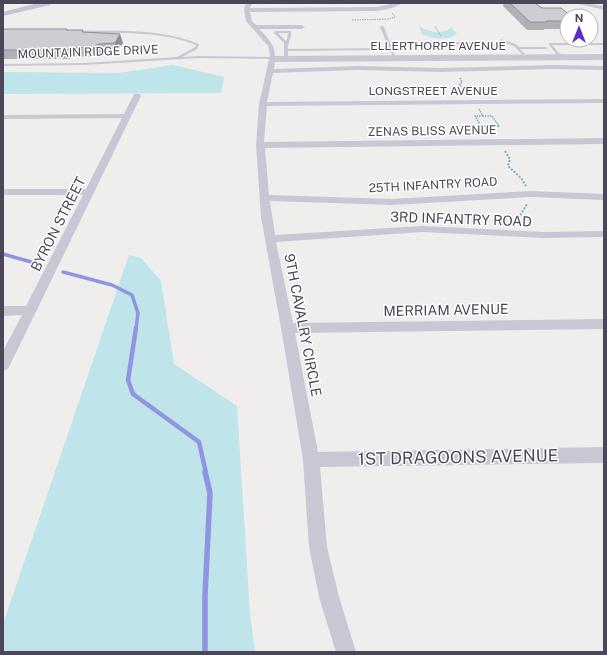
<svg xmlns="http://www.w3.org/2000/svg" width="607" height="655" font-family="'Public Sans',sans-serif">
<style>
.green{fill:#bfe4e9}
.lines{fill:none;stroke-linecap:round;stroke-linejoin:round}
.stream-far2{stroke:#9094e2;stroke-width:3.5}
.stream-far1{stroke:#9094e2;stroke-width:4.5}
.stream{stroke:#9094e2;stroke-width:5.5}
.path-far2{stroke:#7bb1c3;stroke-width:1;stroke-dasharray:1.5 1;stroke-linecap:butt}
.path-far1{stroke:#7bb1c3;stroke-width:1.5;stroke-dasharray:1.5 1;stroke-linecap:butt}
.path{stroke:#7bb1c3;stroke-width:2;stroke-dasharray:2 1.5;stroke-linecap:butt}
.service{fill:#cac7d5;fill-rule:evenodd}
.minor{fill:#cac7d5;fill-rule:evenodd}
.tertiary{fill:#cac7d5;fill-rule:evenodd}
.secondary{fill:#c6c1d4;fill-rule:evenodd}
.wall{fill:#b3afb6}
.shaded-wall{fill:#928f94}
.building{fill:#d0ccd4;stroke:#928f94}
.labels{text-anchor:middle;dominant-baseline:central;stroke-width:3;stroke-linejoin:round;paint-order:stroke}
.far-street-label{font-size:12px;fill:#4b4758;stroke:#fff}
.street-label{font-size:14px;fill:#4b4758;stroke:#fff}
.near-street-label{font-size:17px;fill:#4b4758;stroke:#fff}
</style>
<rect width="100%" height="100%" fill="#efeeed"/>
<g class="green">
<path d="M419 26C427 32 443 35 451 28L450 26 457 34C448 41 431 39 422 34Z"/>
<polygon points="173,65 224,77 221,93 3,94 3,72 118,73"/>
<polygon points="129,255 141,258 161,281 174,364 237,406 250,614 255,652 3,652 3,624"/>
</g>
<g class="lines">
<g class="stream-far2">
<polyline points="3,254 35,263"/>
<polyline points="63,272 112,285 132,295 138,313 136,329"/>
</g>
<polyline class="stream-far1" points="136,328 128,380 133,394 199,442 206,473"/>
<polyline class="stream" points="205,652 205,596 210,493 205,472"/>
<g class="path-far2">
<polyline points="352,20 389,19 395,17 392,13"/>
<polyline points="435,27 441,36"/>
</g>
<g class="path-far1">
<polyline points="460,78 462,82 459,85 472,94"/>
<polyline points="479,109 483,116 492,116 499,126 490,127"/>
<polyline points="483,116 475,116 481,126 490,126"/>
</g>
<g class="path">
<polyline points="481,126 490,126"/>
<polyline points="495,135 490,126 499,126"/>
<polyline points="505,151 510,159 508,166 521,178 526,186"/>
<polyline points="525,224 519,222 518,219 527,204"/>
</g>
<g class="service">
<path d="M382 26 384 27 396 59H394L390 50 288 51V56L286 57 284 56V43L273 32 275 31H291C292 38 288 42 288 49L389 48 380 27ZM278 33H288L287 39 286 41Z"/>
<path d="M74 31C116 31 160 28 199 44L197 49 182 57 199 56 273 57 275 58 273 59 199 58 85 65 3 66V64L85 63 177 57 195 47 196 45C167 33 135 33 104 33 94 33 83 34 73 33Z"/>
<polygon points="500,39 516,44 519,47 546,47 548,48 546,49 520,49 525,54 523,55 514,46 499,41"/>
<polygon points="470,42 471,44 421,45 419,44 421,43"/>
<polygon points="548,43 604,43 604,45 552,45 559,53 566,56 565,58 557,55"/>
</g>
<g class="minor">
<path d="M246 3H252L250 8 377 7 395 3H403L392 8 377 11 250 12 252 21 256 25H302L305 27 302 29H259C274 44 277 48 274 69L358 66 441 68 552 65 604 66V70L552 69 441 72 358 70 273 73 267 102 604 99V103L267 106 264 142 604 138V144L265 148 269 195 392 199 531 191 604 194V200L531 197 392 205 270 201 275 235 422 226 544 232 604 231V237L544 238 422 232 276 242 293 323 604 319V329L295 333 318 452 604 447V463L320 467 327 547 339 597 356 652H336L319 597 309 547 303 460 281 328 261 217 256 145 259 104 270 55 268 46 246 21 244 10Z"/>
<polygon points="575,3 586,3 604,6 604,10"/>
<polygon points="134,94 140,94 141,96 10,365 8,369 3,371 3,351 22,315 3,316 3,306 26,306 83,195 3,195 3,189 86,189 122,118 3,119 3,115 124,114"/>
</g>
<polygon class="tertiary" points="604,54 604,60 273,62 269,59 273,56"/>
<polygon class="secondary" points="38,3 51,3 50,5 3,16 3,12"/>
</g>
<g class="wall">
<polygon points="504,3 535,3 542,8 567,16 567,29 544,29 544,30 527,30 503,6"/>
<polygon points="67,29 67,30 84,32 123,43 117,52 102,53 92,57 73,56 70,59 3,59 3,30"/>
</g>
<g class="shaded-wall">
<polygon points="120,34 123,43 117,52 115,43"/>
<polygon points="99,44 102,53 92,57 89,48"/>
<polygon points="70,47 73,56 70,59 67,50"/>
</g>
<g class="building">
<polygon points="510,3 535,3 542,8 561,8 571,16 567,16 567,21 546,21 547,22 530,22"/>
<polygon points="4,29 67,29 66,30 83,30 82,32 120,34 115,43 99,44 89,48 70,47 67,50 3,50 3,30"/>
</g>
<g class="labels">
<g class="far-street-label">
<text x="438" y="46">ELLERTHORPE AVENUE</text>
<text transform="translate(88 52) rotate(-2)">MOUNTAIN RIDGE DRIVE</text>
<text x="433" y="91">LONGSTREET AVENUE</text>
<text transform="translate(432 131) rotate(-1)">ZENAS BLISS AVENUE</text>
<text transform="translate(433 185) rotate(-3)">25TH INFANTRY ROAD</text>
</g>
<g class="street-label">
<text transform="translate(461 219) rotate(2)">3RD INFANTRY ROAD</text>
<text transform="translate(58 224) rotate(-63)">BYRON STREET</text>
<text transform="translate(446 310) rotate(-1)">MERRIAM AVENUE</text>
<text transform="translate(303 325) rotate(79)">9TH CAVALRY CIRCLE</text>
</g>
<g class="near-street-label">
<text transform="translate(458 457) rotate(-1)">1ST DRAGOONS AVENUE</text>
</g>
</g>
<rect width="607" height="655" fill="none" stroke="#4b4758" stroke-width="8"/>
<g transform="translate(579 28)"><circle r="19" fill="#ffffff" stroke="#b7b5bc"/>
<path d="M0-3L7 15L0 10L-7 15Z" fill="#5c2bca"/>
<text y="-6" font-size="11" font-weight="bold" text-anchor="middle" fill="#4b4758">N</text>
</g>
</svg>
